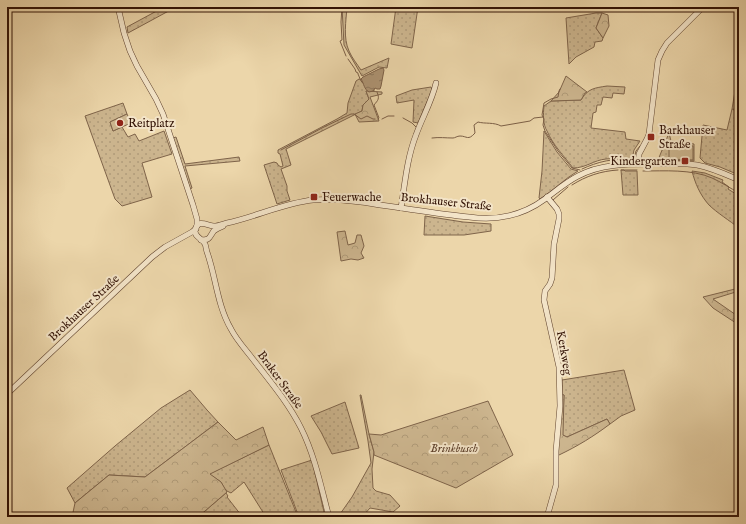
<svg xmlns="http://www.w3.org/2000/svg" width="746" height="524" font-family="'IM FELL English',serif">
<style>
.grass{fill:url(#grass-dots);stroke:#7f644a}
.forest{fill:url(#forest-crowns);stroke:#7f644a}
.pitch{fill:#ccb58e;stroke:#7f644a}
.water{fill:url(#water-ripples);stroke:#7c5f46}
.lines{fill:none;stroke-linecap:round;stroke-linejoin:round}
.stream{stroke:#7c5f46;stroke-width:1}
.minor-casing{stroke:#60432e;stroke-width:6}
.minor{stroke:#f3e4c8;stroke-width:5}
.poi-dot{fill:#8f2418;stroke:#f3e4c8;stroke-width:1.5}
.labels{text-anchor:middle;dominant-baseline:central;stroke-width:4;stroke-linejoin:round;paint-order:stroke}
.poi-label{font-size:12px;fill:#321205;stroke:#f3e4c8;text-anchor:start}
.street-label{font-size:12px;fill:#321205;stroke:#f3e4c8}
.park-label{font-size:12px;font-style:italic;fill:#60432e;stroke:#f3e4c8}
</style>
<defs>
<pattern id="grass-dots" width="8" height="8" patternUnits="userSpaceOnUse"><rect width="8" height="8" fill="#ccb58e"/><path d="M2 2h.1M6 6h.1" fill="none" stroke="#b09b79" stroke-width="1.8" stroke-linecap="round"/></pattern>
<pattern id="forest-crowns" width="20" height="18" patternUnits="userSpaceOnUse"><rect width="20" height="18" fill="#ccb58e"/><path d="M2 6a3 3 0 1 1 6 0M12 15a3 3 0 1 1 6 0" fill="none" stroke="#b09b79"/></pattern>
<pattern id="water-ripples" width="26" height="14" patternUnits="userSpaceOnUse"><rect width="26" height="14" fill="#ad9372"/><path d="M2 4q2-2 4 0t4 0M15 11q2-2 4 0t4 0" fill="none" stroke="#8d775c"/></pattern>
</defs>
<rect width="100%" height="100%" fill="#ecd6aa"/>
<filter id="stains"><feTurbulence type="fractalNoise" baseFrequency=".005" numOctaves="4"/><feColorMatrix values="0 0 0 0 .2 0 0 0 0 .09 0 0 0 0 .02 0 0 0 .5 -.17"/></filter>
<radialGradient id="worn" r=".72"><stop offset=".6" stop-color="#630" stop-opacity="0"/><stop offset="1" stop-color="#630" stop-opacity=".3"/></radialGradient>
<g class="grass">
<polygon points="164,7 176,7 128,33 127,27"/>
<path d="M342 7H347C346 21 343 38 349 51 352 58 357 64 361 70L389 58 387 68 379 67 362 76 344 45Z"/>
<polygon points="396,7 418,7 412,48 391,44"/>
<polygon points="596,13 602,13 596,28 603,38 602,41 595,42 594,47 576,57 569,64 566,18"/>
<polygon points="359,79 364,80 374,87 374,91 366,91 369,99 363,105 362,111 286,149 291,165 281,169 287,186 287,191 290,200 277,204 264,165 274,162 277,163 278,165 281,167 283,166 280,154 278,153 278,150 337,119 347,113 348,103 356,81"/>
<path d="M607 86 625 87 624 94 613 93 612 98 603 97 601 105H597L596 112 593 113 591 128 625 132 626 139 640 141 634 150 632 159C623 159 614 158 606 159 594 160 586 168 573 168 564 156 553 145 547 131 543 125 543 114 544 106L551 101 581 100C588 88 595 88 607 86Z"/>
<polygon points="431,87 432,90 418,123 413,122 414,100 397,103 396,96 412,90"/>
<polygon points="123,103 127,114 110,122 113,131 122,127 128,137 135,134 139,141 164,131 172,154 142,163 152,197 122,206 115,199 85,116"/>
<polygon points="732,109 739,109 739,175 720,167 705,163 700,158 703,125 727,130"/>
<path d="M544 131 557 152 571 169 578 171C564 179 553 191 540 199L539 198 542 171Z"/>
<polygon points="669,133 671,141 694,144 694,161 658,160"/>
<path d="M176 137 185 164C203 162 221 159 239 157L240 161 185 166 192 188 190 189 173 138Z"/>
<polygon points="621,170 624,170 625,171 637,171 638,195 623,195"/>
<path d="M692 171 705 173 723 180 722 182 729 187 728 189 739 196V228C730 221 716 212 709 205 700 195 695 183 692 171Z"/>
<polygon points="425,216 463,222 491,224 491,231 464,235 424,235"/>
<polygon points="624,370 635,410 621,416 610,424 607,419 567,437 562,435 564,395 562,395 562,380"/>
<polygon points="190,390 207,410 218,422 145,477 109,475 75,503 67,488 115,446 161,408"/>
<polygon points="360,395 361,395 369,434 374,452 372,469 373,488 376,491 390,495 400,506 393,512 370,508 362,517 338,517 352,497 371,463 368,441"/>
<polygon points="345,402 359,448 332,454 321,432 311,416"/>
<polygon points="269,445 298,517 266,517 244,482 231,493 225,490 221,482 209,474"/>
<polygon points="312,460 324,512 310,517 299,517 281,470"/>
<polygon points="226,493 228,496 227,497 241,515 239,517 198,517"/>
</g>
<g class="forest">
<polygon points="602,13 608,15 609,26 603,38 596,28"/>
<polygon points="737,50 739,50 739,110 732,109 736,85"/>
<polygon points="566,76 587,92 585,93 581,100 551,101 559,92"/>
<polygon points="366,91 382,92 382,94 370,97 379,121 359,122 355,114 362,111 363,105 369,99"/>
<polygon points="345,231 348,245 355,243 357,235 361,235 364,246 361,253 364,258 358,260 351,259 341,261 337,232"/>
<polygon points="739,288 739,291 713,299 739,317 739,325 713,308 703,297"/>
<path d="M559 394 564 395 563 435 567 437 607 419 610 424C594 436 578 446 559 455H557Z"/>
<polygon points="488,401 513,455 456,488 374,455 374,452 369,434 381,435"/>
<polygon points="218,422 236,440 263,427 269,445 210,474 221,482 227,492 198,517 72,517 75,503 109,475 145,477"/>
</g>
<g class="pitch">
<polygon points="127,114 131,123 113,131 110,122"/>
<polygon points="669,145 693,146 693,160 669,159"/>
</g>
<path class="water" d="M383 68 384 70 381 86 380 89H377L375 88 373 91 369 92C364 89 364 84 361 79L363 77 379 69Z"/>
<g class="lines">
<g class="stream">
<polyline points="342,7 341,22 342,40 340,41 346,56"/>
<polyline points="348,59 355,69 356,72 358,73 358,74 361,81 363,83"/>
<polyline points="560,89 559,91 558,97 551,99 544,103 542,115 544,119 543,125 545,131 558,151 572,168 580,170"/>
<path d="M377 92C380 99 378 100 374 105L379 118 378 119"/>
<polyline points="403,118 412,123 416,127"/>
<polyline points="382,119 388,116 394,116"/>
<path d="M432 138C439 137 446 138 453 138 455 138 457 136 460 136 467 136 468 141 475 133L474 125 478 122C485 124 494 122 501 126L530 121 534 118 543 117"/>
<polyline points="281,150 322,128 351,114 354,114 361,119 367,116 373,119 375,119"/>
<path d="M582 169C597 162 615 157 632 161L634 159 636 151 640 146"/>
<polyline points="621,170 637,170"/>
<path d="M643 171C664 171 692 169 712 178 721 182 730 188 739 193"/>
<path d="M572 185C586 176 601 171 618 170"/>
<polyline points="553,200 568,187"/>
</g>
<g class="minor-casing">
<g id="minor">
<polyline points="118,7 124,33 130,51 137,66 156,99 163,114 193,205 197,219 197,226"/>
<polyline points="638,164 639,154 647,139 649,134 658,60 662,51 667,43 703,7"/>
<path d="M401 208C405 183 407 158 416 135 422 118 432 101 436 83"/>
<path d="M201 240C210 240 209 238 213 232 215 229 219 228 223 226"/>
<polyline points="7,394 152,257 165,247 192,232 196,229"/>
<path d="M329 517C321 487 315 456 301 428 288 402 269 380 252 358 245 349 236 339 231 329 217 305 216 277 207 252 206 249 206 246 205 244 202 238 194 237 195 230 198 218 208 226 214 226 218 226 223 224 227 223 256 217 283 203 313 200 336 198 358 201 380 205 410 209 439 214 469 217 497 221 522 216 545 199 556 191 566 182 578 176 602 163 630 164 657 164 670 164 684 163 697 165 712 168 725 174 739 180"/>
<polyline points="547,517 556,485 556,451 560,406 559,367 544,300 545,291 550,284 552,278 554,244 559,219 559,214 557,209 547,197"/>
</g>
</g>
<use href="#minor" class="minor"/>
</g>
<g class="poi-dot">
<circle cx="120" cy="123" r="4"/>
<rect x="647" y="133" width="8" height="8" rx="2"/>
<rect x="681" y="157" width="8" height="8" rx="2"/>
<rect x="310" y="193" width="8" height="8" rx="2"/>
</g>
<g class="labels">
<g class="poi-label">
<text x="128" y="123">Reitplatz</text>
<text x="659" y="130">Barkhauser<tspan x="659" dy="14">Straße</tspan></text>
<text x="677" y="161" text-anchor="end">Kindergarten</text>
<text x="322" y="197">Feuerwache</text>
</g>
<g class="street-label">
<text transform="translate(446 202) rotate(6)">Brokhauser Straße</text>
<text transform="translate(84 308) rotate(-43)">Brokhauser Straße</text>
<text transform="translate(564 353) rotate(80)">Kerkweg</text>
<text transform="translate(280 380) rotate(54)">Braker Straße</text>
</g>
<g class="park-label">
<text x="454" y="448">Brinkbusch</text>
</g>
</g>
<rect width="746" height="524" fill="none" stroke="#ecd6aa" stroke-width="24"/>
<rect x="8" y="8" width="730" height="508" fill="none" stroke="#321205" stroke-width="2"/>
<rect x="12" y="12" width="722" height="500" fill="none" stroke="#321205"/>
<rect width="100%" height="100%" filter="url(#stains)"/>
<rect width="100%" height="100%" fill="url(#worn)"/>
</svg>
